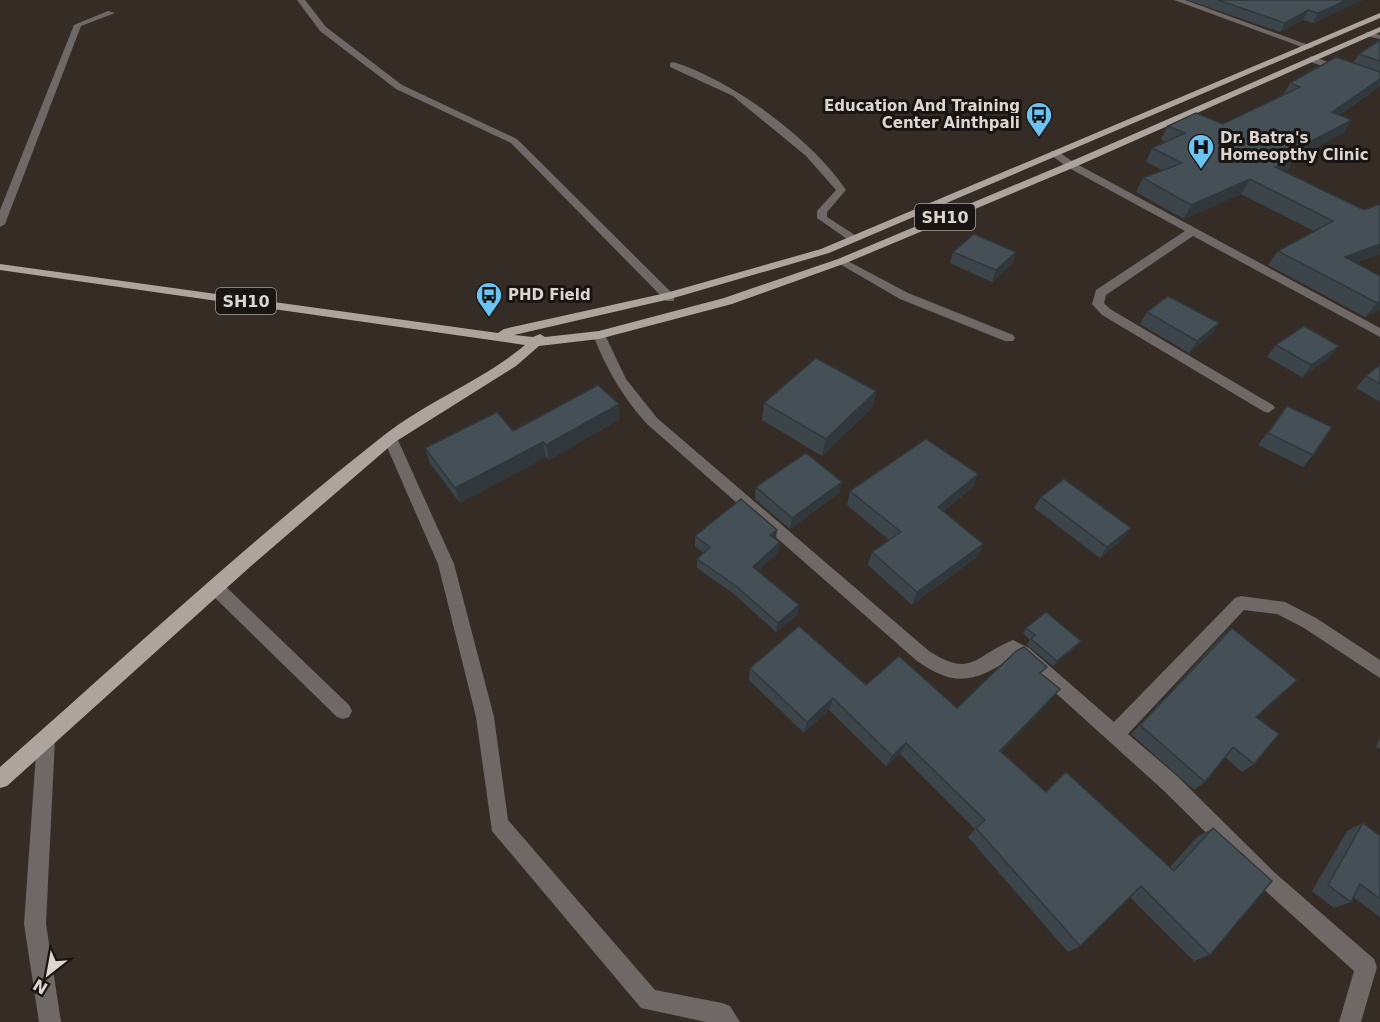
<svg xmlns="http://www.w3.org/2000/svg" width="1380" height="1022" font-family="'DejaVu Sans',sans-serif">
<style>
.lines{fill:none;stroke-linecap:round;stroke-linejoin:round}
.minor{fill:#6e6966;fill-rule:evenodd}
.major{fill:#ada49d;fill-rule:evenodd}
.wall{fill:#3b454a}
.shaded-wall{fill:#30383c}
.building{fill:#455056;stroke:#30383c;stroke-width:1.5}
.labels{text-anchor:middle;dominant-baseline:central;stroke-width:6;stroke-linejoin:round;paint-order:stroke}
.far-poi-label{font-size:15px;font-weight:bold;fill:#dcd6d2;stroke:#191512;text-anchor:start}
.shield{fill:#191512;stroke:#a29c98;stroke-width:1.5}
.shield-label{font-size:16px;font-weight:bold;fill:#dcd6d2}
</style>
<rect width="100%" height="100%" fill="#352c26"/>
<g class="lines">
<g class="minor">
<polygon points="297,0 305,0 326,27 402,85 517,139 674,295 674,301 666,301 511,143 396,89 320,31"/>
<polygon points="1174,0 1185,0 1314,47 1307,49"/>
<polygon points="108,11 115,13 81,26 5,224 0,227 0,210 74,25"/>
<polygon points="1369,32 1380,35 1380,39 1366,36 1366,32"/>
<polygon points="1311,56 1380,80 1380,86 1308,61 1307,59"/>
<path d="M673 62C732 80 812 139 846 190L827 212V217L858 237V241H850L817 218V211L836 190 806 156 733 96 670 67V63Z"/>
<polygon points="1051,151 1057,151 1075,163 1380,328 1380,337 1193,236 1106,295 1104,303 1110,309 1273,405 1275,408 1268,413 1263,411 1102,315 1092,304 1096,290 1185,231 1067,167 1051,155"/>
<polygon points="842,258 908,293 1013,335 1015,338 1013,341 1005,341 900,299 838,263 836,261"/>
<path d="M599 331 605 335 626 379 657 418 929 651C972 679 975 655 1013 640L1029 648 1114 722 1235 598 1241 596 1285 602 1316 618 1380 660V678L1304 628 1277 614 1244 610 1128 734 1177 776 1274 872 1374 959 1377 967 1361 1022H1339L1354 971 1260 886 1163 790 1017 658 1014 657C975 681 957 689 917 661L647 424C623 398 606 368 593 335Z"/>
<polygon points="390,433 397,438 454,564 494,717 508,820 655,990 722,1003 730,1006 740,1022 706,1022 641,1008 492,831 476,717 438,564 383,438"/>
<polygon points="215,580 221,582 349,705 352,711 349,717 343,719 337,717 209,592 207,587 209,582"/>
<polygon points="46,730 52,733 55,739 46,924 61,1022 39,1022 24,924 37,739 40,733"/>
</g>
<path class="major" d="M1380 13V18L829 253 670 299 514 335 533 337 540 334 545 337 599 331 724 298 838 259 1067 163 1380 27V32L1075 167 846 263 732 304 599 339 539 346 516 366 395 442 251 566 7 786 0 788V767C127 655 251 540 383 436 427 401 482 381 525 345L0 270V264L498 333 504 329 666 293 821 249Z"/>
</g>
<g class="wall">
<polygon points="1187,0 1362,0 1313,23 1303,20 1280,32"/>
<polygon points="1380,40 1380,84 1378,88 1339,115 1352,120 1343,133 1293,160 1287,171 1284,172 1364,210 1380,204 1380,254 1356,263 1380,310 1365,317 1268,265 1278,251 1314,231 1241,194 1184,219 1136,192 1143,178 1162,170 1146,162 1152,148 1166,142 1161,139 1168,126 1223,124 1283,95 1290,83 1353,63 1359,54"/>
<polygon points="953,252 1016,252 1012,264 992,282 950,263"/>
<polygon points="1147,312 1219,323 1211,335 1189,353 1140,324"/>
<polygon points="1276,345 1329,358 1302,377 1267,357"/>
<polygon points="1380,365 1380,402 1356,388 1366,376"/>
<polygon points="876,391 872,408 822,456 762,420 764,403"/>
<polygon points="1287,406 1313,455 1303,467 1258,445"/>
<polygon points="620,419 549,460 546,457 460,503 430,463 425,448 513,431"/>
<polygon points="978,474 972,488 944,511 983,544 977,557 912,605 868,565 872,552 889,540 847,505 850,491"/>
<polygon points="842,482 839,493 790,529 755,499 756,487"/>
<polygon points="1041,497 1131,528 1123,539 1100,558 1034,508"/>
<polygon points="695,536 776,539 780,542 778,552 758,571 799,605 797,615 776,632 734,594 697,568 697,559 704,553 695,546"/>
<polygon points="1026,628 1081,641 1077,646 1053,666 1027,645 1030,640 1023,633"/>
<polygon points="1232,628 1256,717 1254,764 1242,772 1225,757 1205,782 1194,790 1131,734 1221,637"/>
<polygon points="750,668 866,685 957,708 1042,674 1060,689 1050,701 1001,752 1046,792 1170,867 1197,837 1213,828 1210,955 1194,961 1130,897 1080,946 1068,952 968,837 975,829 900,754 886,766 829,710 804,733 749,680"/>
<polygon points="1380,738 1380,749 1376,747"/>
<polygon points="1363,823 1380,836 1380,917 1353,897 1351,902 1334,908 1312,891 1347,831"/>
</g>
<g class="shaded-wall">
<polygon points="1347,0 1362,0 1313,23 1318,13"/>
<polygon points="1308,10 1303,20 1280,32 1285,23"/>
<polygon points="1380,79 1380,84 1378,88 1323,125 1332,112"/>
<polygon points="1352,120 1343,133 1293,160 1287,171 1267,181 1275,167 1288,153"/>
<polygon points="1250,179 1241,194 1184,219 1191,205"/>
<polygon points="1380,244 1380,254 1334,271 1345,257"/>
<polygon points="1016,252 1012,264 992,282 996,270"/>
<polygon points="1380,301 1380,310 1365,317 1377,303"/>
<polygon points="1219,323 1211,335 1189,353 1197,341"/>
<polygon points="1339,346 1329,358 1302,377 1311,365"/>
<polygon points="876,391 872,408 822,456 826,439"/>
<polygon points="619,404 620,419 549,460 546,445"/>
<polygon points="543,442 546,457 460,503 455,488"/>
<polygon points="978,474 972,488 933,520 938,507"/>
<polygon points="842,482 839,493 790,529 792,518"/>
<polygon points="1131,528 1123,539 1100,558 1107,547"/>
<polygon points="777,530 776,540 770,535"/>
<polygon points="780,542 778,552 752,577 753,567"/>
<polygon points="983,544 977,557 912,605 917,592"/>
<polygon points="799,605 797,615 776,632 778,623"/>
<polygon points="1081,641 1077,646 1053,666 1057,661"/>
<polygon points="1060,689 1050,701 992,762 1000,751"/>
<polygon points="833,698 829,710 804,733 807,722"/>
<polygon points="906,743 900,754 886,766 892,756"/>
</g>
<g class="building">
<polygon points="1218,0 1347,0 1318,13 1308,10 1285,23"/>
<polygon points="1380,40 1380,61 1359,54"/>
<polygon points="1336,57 1380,72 1380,79 1332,112 1352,120 1288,153 1295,157 1275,167 1364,210 1380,204 1380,244 1345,257 1380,276 1380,301 1377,303 1278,251 1333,221 1250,179 1191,205 1143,178 1182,163 1152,148 1185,133 1168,126 1196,113 1223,124 1300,87 1290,83"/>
<polygon points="974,234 1016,252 996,270 953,252"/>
<polygon points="1168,296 1219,323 1197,341 1147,312"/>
<polygon points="1304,326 1339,346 1311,365 1276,345"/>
<polygon points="816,358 876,391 826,439 764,403"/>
<polygon points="1380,365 1380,384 1366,376"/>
<polygon points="598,385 619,404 546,445 543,442 455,488 425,448 497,412 513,431"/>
<polygon points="1287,406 1332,427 1313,455 1268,433"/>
<polygon points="926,439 978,474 938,507 983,544 917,592 872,552 901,532 850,491"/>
<polygon points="806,453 842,482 792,518 756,487"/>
<polygon points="1064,479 1131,528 1107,547 1041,497"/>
<polygon points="741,499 777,530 770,535 780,542 753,567 799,605 778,623 735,585 697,559 710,547 695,536"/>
<polygon points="1046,612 1081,641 1057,661 1031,639 1035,635 1026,628"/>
<polygon points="799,626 866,685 899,656 957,708 1016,651 1024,647 1047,667 1040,673 1060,689 1000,751 1046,792 1066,772 1174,871 1213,828 1272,881 1210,955 1141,886 1080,946 976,828 985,820 906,743 892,756 833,698 807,722 750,668"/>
<polygon points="1232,628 1297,680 1256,717 1279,734 1254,764 1233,747 1205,782 1140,725"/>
<polygon points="1363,823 1380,836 1380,899 1360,884 1351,902 1328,885"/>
</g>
<defs>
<g id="bus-pin" transform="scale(1.35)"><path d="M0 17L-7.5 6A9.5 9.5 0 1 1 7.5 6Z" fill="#6ac3f1" stroke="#191512"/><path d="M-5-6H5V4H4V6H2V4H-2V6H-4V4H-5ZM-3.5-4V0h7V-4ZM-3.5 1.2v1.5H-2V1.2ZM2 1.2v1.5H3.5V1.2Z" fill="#111"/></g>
<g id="hospital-pin" transform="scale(1.35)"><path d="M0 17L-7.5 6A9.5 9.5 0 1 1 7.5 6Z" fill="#6ac3f1" stroke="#191512"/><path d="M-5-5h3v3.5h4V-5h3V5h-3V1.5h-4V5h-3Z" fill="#111"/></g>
</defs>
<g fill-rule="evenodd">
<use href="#bus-pin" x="1039" y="115"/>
<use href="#hospital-pin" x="1201" y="147"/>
<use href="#bus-pin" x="489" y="295"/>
</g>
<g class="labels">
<g class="far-poi-label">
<text x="1020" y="106" text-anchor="end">Education And Training<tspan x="1020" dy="17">Center Ainthpali</tspan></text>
<text x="1220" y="138">Dr. Batra's<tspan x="1220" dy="17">Homeopthy Clinic</tspan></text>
<text x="508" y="295">PHD Field</text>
</g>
<g class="shield">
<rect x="915" y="204" width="60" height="26" rx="4.5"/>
<rect x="216" y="288" width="60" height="26" rx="4.5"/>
</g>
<g class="shield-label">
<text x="945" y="217">SH10</text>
<text x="246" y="301">SH10</text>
</g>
</g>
<g transform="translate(48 974) rotate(211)" stroke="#191512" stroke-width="4.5" paint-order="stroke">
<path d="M0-4.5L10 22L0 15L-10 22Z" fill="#dcd6d2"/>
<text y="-9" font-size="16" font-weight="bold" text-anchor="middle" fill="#dcd6d2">N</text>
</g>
</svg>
